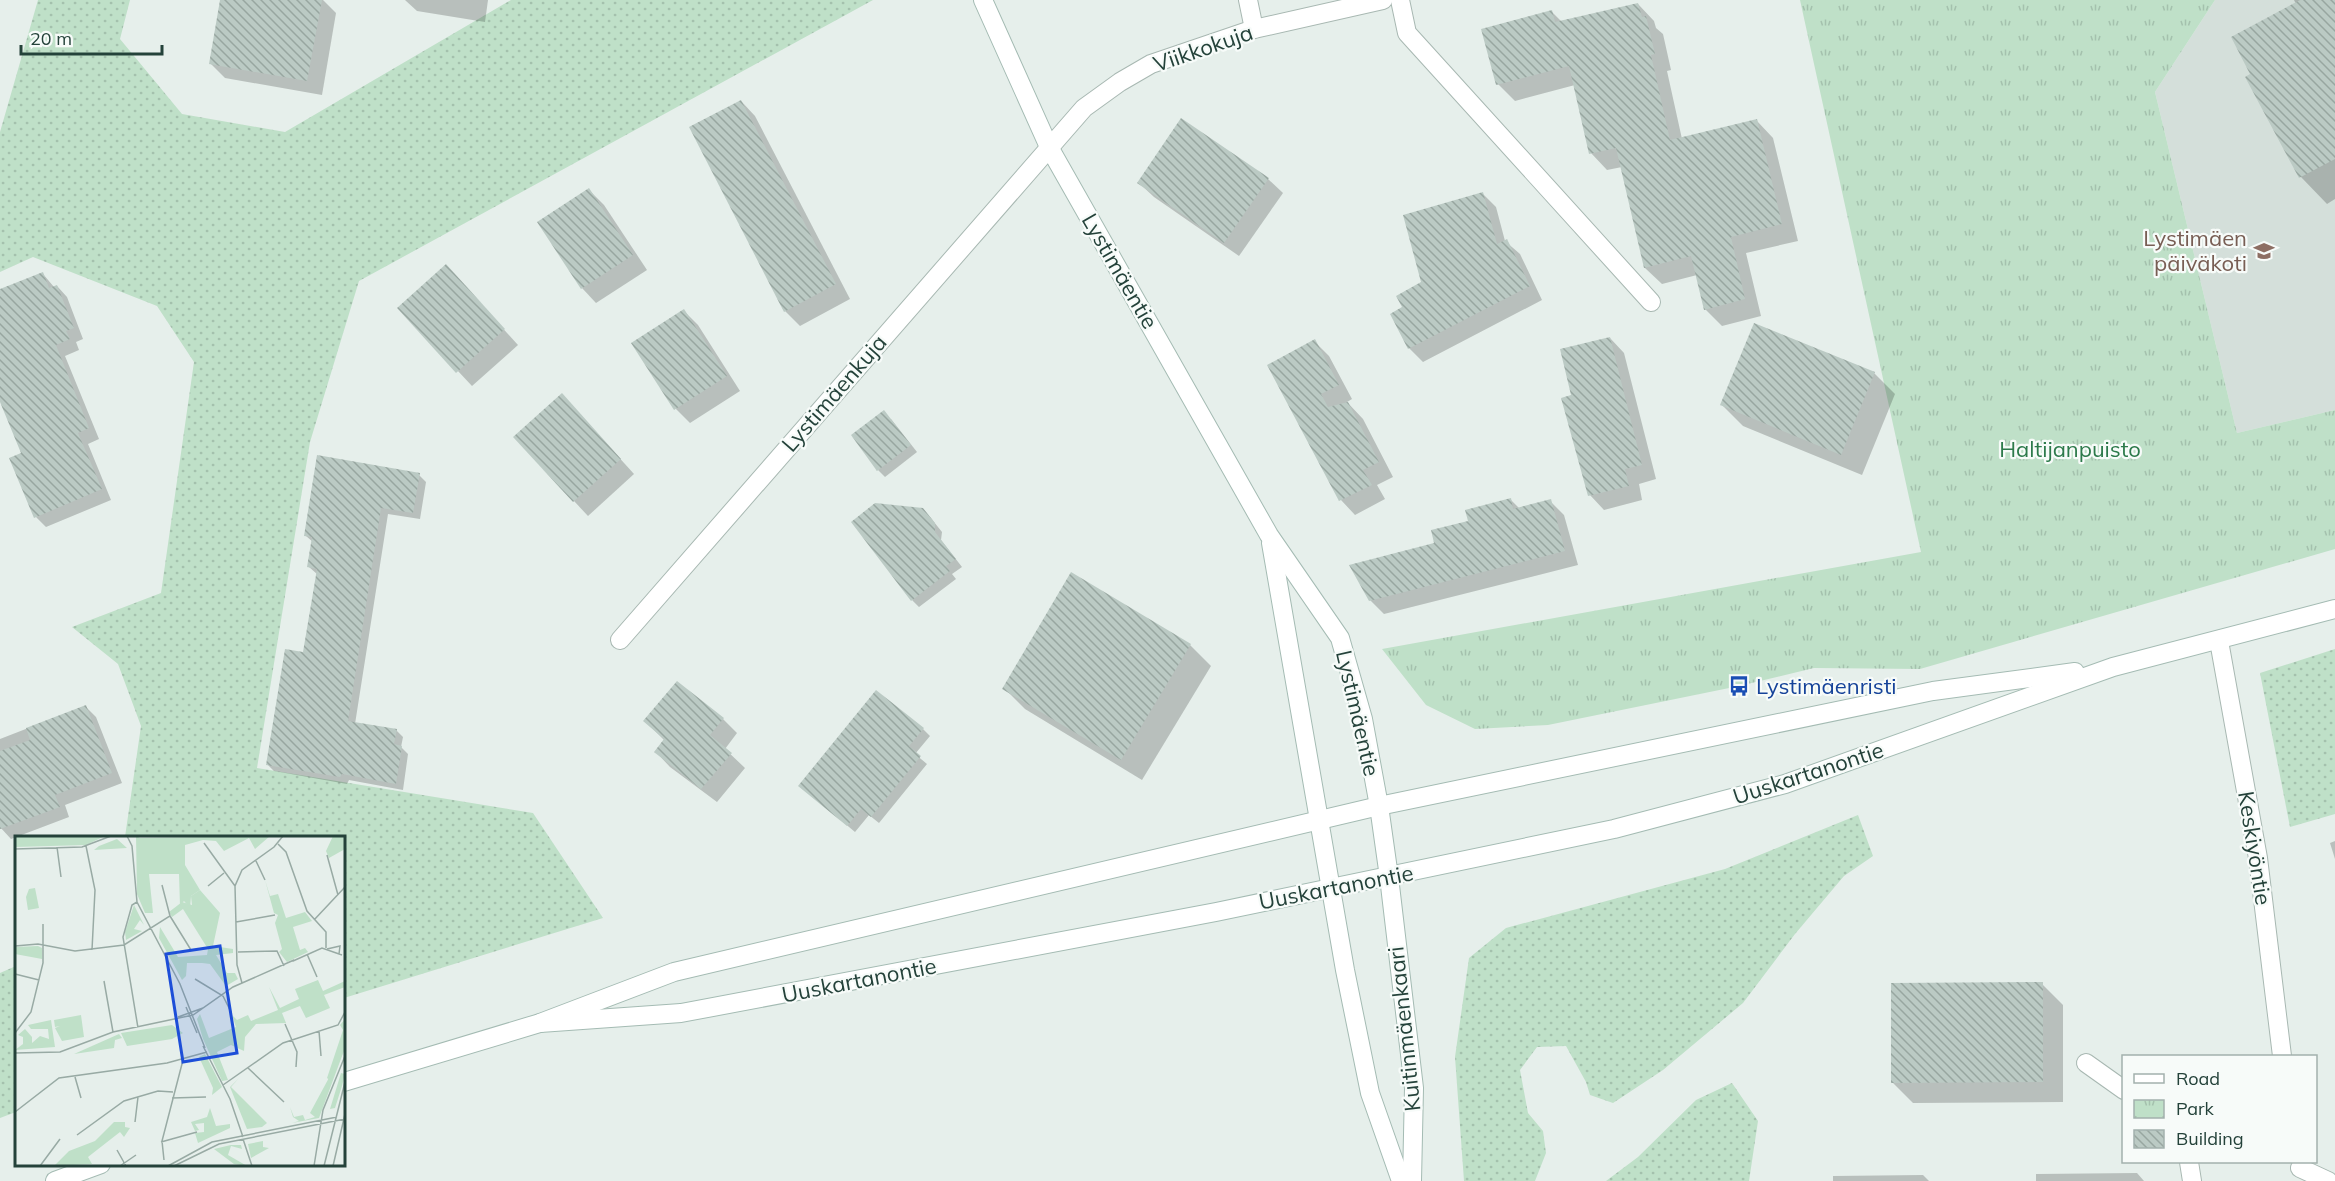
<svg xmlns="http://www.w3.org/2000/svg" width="2335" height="1181" font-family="Mulish,sans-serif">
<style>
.built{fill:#d4dfda}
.grass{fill:url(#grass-dots)}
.park{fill:url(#park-tufts)}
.shadow{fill:#0003}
.building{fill:url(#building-back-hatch)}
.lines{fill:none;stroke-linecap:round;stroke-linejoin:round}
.lane-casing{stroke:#a8b8b2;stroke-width:20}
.street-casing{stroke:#a8b8b2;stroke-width:20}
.secondary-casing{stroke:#a4bbb3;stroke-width:20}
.lane{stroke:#fff;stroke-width:18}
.street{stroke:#fff;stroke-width:18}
.secondary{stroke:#fff;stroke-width:18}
.labels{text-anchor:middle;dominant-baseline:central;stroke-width:4.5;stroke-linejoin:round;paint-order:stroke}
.street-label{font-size:22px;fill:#24423a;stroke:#f7fbf9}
.education-label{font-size:22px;fill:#785e54;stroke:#f7fbf9;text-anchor:end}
.park-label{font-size:22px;fill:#2d7a4b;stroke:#f7fbf9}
.transit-label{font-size:22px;fill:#164399;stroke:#f7fbf9;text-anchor:start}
.inset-road{fill:none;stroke:#98aaa4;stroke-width:1.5}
.view{fill:#1d4ed8;fill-opacity:0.15;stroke:#1d4ed8;stroke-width:3}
.inset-edge{fill:none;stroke:#24423a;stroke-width:3}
</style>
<defs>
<pattern id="grass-dots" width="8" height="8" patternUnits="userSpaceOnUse" patternTransform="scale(1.5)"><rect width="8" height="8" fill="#bfe0c8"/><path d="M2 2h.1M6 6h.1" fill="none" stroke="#a4c1ad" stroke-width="1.8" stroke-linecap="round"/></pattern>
<pattern id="park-tufts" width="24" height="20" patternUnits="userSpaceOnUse" patternTransform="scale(1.5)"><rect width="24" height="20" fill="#bfe0c8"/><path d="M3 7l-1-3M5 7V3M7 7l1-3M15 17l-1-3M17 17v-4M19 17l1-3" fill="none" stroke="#a4c1ad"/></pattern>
<pattern id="building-back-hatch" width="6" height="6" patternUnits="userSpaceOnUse" patternTransform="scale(1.5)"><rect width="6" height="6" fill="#bbcac4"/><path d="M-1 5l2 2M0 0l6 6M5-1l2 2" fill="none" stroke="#98a6a0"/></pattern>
</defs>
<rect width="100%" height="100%" fill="#e6efeb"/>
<polygon class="built" points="2215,0 2335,0 2335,410 2237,433 2155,92"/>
<g class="grass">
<polygon points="38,0 130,0 120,39 182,114 285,132 511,0 873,0 359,281 310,442 257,768 533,813 603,918 344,998 344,838 125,837 141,726 118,664 72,627 161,593 194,362 157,306 33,257 0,272 0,132"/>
<polygon points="2335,649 2335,814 2290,827 2260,673"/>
<polygon points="1858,815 1873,856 1844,876 1795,934 1743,1003 1663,1070 1613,1103 1590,1095 1586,1082 1566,1046 1537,1047 1520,1070 1528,1113 1543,1131 1546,1153 1535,1181 1464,1181 1455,1057 1469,958 1506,928 1725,869"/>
<polygon points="16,966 16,1112 0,1118 0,973"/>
<polygon points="1732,1083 1758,1121 1749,1181 1606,1181 1638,1157 1696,1100"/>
</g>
<polygon class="park" points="1800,0 2215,0 2155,92 2237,433 2335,410 2335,549 1920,669 1814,668 1739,686 1548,725 1475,729 1426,705 1382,649 1921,552"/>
<g class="shadow">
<polygon points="222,0 323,0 336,13 322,95 225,78 210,63"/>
<polygon points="405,0 488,0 485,22 417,11"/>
<polygon points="2294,0 2335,0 2335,199 2327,204 2301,177 2247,77 2252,75 2296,4"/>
<polygon points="1638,4 1654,21 1656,28 1663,34 1671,70 1667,71 1682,139 1757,121 1773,138 1798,241 1746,253 1761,316 1722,326 1705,309 1697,275 1662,284 1645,268 1622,167 1607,170 1591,153 1575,85 1515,101 1498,84 1552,12 1562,22"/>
<polygon points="741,101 755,116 850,299 800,326 785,311"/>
<polygon points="1268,179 1283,193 1239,256 1154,197 1139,183"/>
<polygon points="589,190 604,205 647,270 596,303 582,288"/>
<polygon points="1482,193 1496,207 1505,241 1520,254 1542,300 1423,362 1409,348 1404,308 1423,283"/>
<polygon points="43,274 54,287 57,286 67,297 83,339 76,342 79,350 65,356 99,439 88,444 111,500 46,527 36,517 23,454 0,399 0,291"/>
<polygon points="460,281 518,345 472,386 399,308"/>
<polygon points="684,311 698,325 740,391 690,423 676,409"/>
<polygon points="1610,338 1624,353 1656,479 1639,484 1642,500 1604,510 1590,495 1573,396"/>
<polygon points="1314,341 1329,356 1352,399 1347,402 1363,419 1393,477 1377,485 1385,499 1355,515 1341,500 1269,365"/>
<polygon points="1874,373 1895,394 1862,475 1743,426 1722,405"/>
<polygon points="576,410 634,474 588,516 574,501"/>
<polygon points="891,419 917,452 885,477 878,470"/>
<polygon points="419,475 426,482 420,519 388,514 355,724 396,730 403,737 401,747 408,754 403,790 349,780 347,784 274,771 267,764 305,654 317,574 309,567 313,542 306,536"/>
<polygon points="1511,500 1520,509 1550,501 1564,515 1578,565 1384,614 1370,600 1435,544"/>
<polygon points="930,517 942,532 941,540 962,567 952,574 956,579 919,607 912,600"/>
<polygon points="1190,645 1211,666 1142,780 1025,709 1004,688"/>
<polygon points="85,706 96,717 122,783 65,805 69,817 11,839 0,827 0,739"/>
<polygon points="723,719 737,733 725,749 745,768 717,802 670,767 656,752 665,741 645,721"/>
<polygon points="923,729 930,736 915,754 927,764 879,823 869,815 855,832 800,786"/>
<polygon points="2335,841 2335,859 2330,843"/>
<polygon points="2042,984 2063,1005 2063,1102 1913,1103 1892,1082"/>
<polygon points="2137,1173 2144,1181 2036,1181 2036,1174"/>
<polygon points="1923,1175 1929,1181 1833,1181 1833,1176"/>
</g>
<g class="building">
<polygon points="220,0 322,0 307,81 209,64"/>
<polygon points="2300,0 2335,0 2335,159 2299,178 2245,77 2250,74 2231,37"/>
<polygon points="1638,3 1642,17 1646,16 1655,54 1651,55 1670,140 1757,119 1782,224 1731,237 1745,299 1704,310 1691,256 1644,268 1616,148 1589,154 1569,66 1496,85 1481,29 1552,10 1555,22"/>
<polygon points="741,100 836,284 784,312 689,127"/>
<polygon points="1181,118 1269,178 1224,243 1137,183"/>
<polygon points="589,188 633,255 581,289 537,222"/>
<polygon points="1483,192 1497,244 1507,239 1530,286 1408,349 1390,314 1402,307 1396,296 1421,282 1403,215"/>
<polygon points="446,264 505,329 456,373 397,308"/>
<polygon points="43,272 49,288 57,285 74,328 66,331 70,339 56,345 89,428 78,433 102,489 34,518 9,458 21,453 0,402 0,289"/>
<polygon points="684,309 727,376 674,410 631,343"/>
<polygon points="1754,323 1875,372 1841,455 1720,405"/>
<polygon points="1610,337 1642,465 1625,469 1629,486 1588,496 1561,398 1571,395 1560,349"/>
<polygon points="1315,339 1339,385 1321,394 1328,407 1348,402 1379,462 1363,470 1372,485 1339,501 1267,365"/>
<polygon points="562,393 621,459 573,502 513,437"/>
<polygon points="884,410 911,445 877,471 851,435"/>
<polygon points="317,455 420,473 413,513 381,508 348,721 397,729 394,744 402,746 396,784 342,774 340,777 266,765 285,649 303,652 317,569 307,567 312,537 304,536"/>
<polygon points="1511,498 1513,509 1551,499 1565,551 1369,601 1349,565 1434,543 1431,530 1468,521 1465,510"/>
<polygon points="875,503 923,508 935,523 935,532 956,559 946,566 950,571 911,601 851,522"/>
<polygon points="1071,572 1191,644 1121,760 1002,689"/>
<polygon points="677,681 724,718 710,735 732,753 701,789 654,752 664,739 643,721"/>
<polygon points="876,690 924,728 909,746 921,756 871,817 861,809 847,826 798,786"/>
<polygon points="86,705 112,773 55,795 60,807 0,829 0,751 30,740 26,728"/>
<polygon points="2043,982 2043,1082 1891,1083 1891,983"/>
</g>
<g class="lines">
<g class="lane-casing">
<g id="lane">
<polyline points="1248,0 1254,29"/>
<polyline points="1400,0 1407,33 1651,302"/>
<polyline points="2086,1063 2124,1090"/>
<polyline points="2189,1162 2192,1181"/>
</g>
</g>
<g class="street-casing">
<g id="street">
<polyline points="620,640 1084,108 1120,82 1151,64 1254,29 1383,0"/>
<polyline points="2219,641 2258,858 2282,1056"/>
<polyline points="2300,1168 2328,1181"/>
</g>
</g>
<g class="secondary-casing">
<g id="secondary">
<polyline points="983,0 1049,147 1269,535 1340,638 1363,719 1379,806 1389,877 1414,1088 1412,1181"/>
<polyline points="1271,543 1345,970 1370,1093 1401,1181"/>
<polyline points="540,1023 681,1013 1216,912 1614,829 1785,784 2113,667 2335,609"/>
<polyline points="344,1082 540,1023 674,972 1379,806 1933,691 2075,672"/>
<polyline points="55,1181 101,1164"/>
</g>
</g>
<use href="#lane" class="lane"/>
<use href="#street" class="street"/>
<use href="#secondary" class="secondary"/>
</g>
<defs>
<g id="school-bare" transform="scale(1.62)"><path d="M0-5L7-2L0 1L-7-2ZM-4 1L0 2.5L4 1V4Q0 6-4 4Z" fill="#8d6e63" stroke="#f7fbf9" stroke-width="2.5" paint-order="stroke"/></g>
<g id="bus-bare" transform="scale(1.62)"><path d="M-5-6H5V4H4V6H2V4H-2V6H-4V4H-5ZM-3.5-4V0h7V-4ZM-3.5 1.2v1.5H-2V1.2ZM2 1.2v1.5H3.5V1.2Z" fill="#1a4fb4" stroke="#f7fbf9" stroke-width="2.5" paint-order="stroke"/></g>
</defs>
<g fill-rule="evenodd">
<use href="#school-bare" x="2264" y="251"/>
<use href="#bus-bare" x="1739" y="686"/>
</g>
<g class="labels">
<g class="street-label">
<text transform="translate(1203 48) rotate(-19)">Viikkokuja</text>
<text transform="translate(1120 271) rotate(60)">Lystimäentie</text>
<text transform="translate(834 393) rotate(-49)">Lystimäenkuja</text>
<text transform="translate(1358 713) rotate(77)">Lystimäentie</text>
<text transform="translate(1808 773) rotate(-18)">Uuskartanontie</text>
<text transform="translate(2255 848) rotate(81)">Keskiyöntie</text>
<text transform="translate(1336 887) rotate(-11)">Uuskartanontie</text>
<text transform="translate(859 980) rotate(-11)">Uuskartanontie</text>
<text transform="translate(1404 1029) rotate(-96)">Kuitinmäenkaari</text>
</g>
<g class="education-label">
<text x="2247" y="238">Lystimäen<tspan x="2247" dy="25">päiväkoti</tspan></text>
</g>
<g class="park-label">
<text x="2070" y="449">Haltijanpuisto</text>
</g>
<g class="transit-label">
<text x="1756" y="686">Lystimäenristi</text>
</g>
</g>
<g transform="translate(15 836)">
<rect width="330" height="330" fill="#e6efeb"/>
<path d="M102 3 112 12 79 14 84 10ZM185 54 205 77 198 110 218 113V117L201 119 212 137H220L223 143 211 150 195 128 187 127H172L171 140 167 144 144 102 145 91 163 121 192 119 193 113 168 73 157 81 154 76 167 66 177 69 176 60ZM119 69 129 89 125 84 119 93 127 95 111 104 110 96ZM157 189 168 197 157 203 112 210 106 197ZM104 198 107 202 100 204 99 212 59 218ZM330 212 304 282 277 287 284 285 278 281 275 271 279 281 288 279 290 284 300 281 295 277ZM190 218 207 251 197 259 198 252 184 221ZM248 305V311L254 312 236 322 233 308ZM216 309H226L227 313 216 310 213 319 232 330 219 328 199 313Z" fill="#bfe0c8"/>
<path d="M121 0 125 2 255 0 240 13 234 2 209 15 201 5 188 4 170 9V29L185 54 176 60 175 72 169 65 165 70 164 38H134L138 77H130L122 58ZM23 110 27 112V123L0 118V111ZM330 183V212L316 245 312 242 328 194 325 189ZM36 184 40 211 0 214 8 208V201L3 199 10 193 17 201V207L25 200 34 203 33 193H16L13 189ZM326 237 330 238 327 250 320 272 315 273ZM224 242 216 251 252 287 247 291 232 293 215 251ZM195 272 201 290 215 288V292L183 307 180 297 189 296V287L180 288 184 294 180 295 176 286 192 281Z" fill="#bfe0c8"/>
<path d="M0 0H90L71 9 0 11ZM318 0H330V13L314 22 311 15ZM250 44 255 60 263 58 271 82 290 76 297 85 278 91 285 114 290 112 293 116 272 126 264 116 267 113 260 87 263 79 259 77ZM20 52 24 72 13 74 11 61 14 53ZM303 144 308 155 330 145V151L309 159 315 172 291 182 285 170 267 177 271 187 241 188 230 201 229 215 216 209 202 216 213 244 207 245 188 203 182 183 185 178 194 202 221 191 217 179 222 184 233 179 236 185 263 174 254 151 265 172 284 163 280 153ZM99 286H110V291L115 292 109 301 105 296 73 321 77 328 39 330 54 315 80 305Z" fill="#bfe0c8"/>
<path d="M66 179 69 201 47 205 40 192 45 190 40 191 39 184Z" fill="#bfe0c8"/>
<path class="inset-road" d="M112 0 117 10 122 66 165 148 190 212M189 7 220 50M263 8 271 16 292 75 311 96V112M71 10 80 54 77 114M42 11 46 41M0 13 67 11 96 0M312 19 323 59M241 25 250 44M193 50 209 37M122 66 117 69 108 101 123 192M155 80 176 114M299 84 330 51M221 86 260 79M0 110 23 108 60 115 109 109 155 80 147 49M312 113 325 110 324 118M223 116 262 115 269 130M292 118 302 141M278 125 307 112 327 119M0 138 24 144M180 143 208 160 216 176M89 145 98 196M227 147 222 129 220 50 227 34 259 11 268 0M171 171 182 197M163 181 188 172M270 188 282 216 281 231M304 195 306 220M0 197 16 176 28 127V88M188 210 215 263 228 301M0 217 45 216 98 196 178 179 218 151 279 124M233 232 269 266M60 241 66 262M208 249 268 207 323 189 330 176M157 262 191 261M0 276 44 242 152 227 192 216M120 286 123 261M62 299 109 265 143 255 158 256M228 303 237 330M146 306 182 296M102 314 111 330M149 324 147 305 168 224M25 330 45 303M105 330 121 319M153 330 197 306 322 281M159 330 204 308 330 283M299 330 308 274 330 220M309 330 330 246M318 330 330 278"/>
<path class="view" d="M205 110 222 217 168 226 151 118Z"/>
<rect width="330" height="330" class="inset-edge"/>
</g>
<rect x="2122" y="1055" width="195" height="108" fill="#f7fbf9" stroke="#a3b1ad" stroke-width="1.5"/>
<rect x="2134" y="1074" width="30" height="9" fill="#ffffff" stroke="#a3b1ad" stroke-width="1.5"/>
<text x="2176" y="1085" font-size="18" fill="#24423a">Road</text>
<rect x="2134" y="1100" width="30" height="18" fill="url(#park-tufts)" stroke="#a3b1ad" stroke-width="1.5"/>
<text x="2176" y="1115" font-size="18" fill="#24423a">Park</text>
<rect x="2134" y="1130" width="30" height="18" fill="url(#building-back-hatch)" stroke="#a3b1ad" stroke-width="1.5"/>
<text x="2176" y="1145" font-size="18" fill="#24423a">Building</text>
<path d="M21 45v9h141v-9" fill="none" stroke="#24423a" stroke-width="3"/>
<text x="30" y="45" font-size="18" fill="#24423a" stroke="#f7fbf9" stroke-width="4.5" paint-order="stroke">20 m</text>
</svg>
